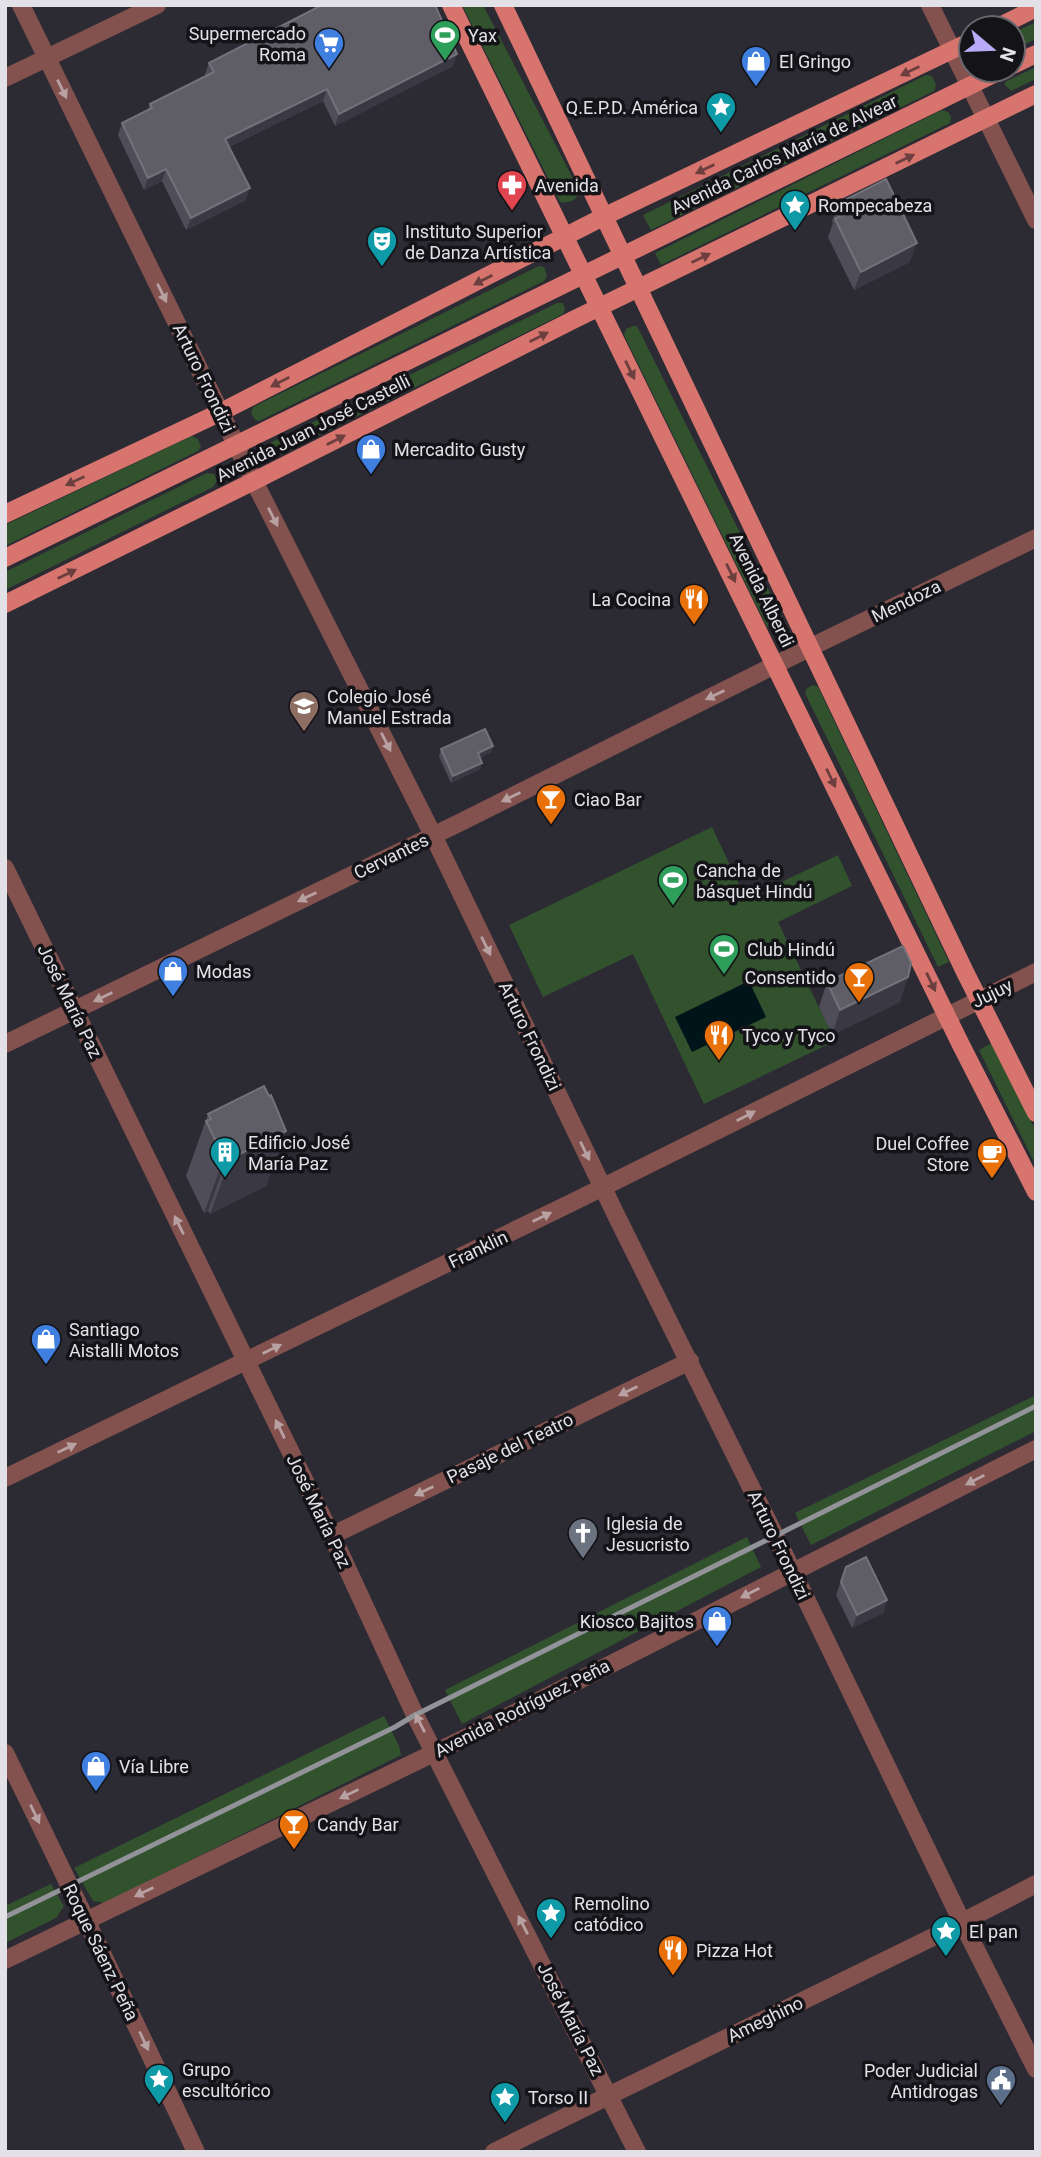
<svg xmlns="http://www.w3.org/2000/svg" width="1041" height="2157" font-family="Roboto,sans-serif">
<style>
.green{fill:#31522d}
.water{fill:#00151a}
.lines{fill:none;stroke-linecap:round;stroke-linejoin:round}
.minor{stroke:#83524e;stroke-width:18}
.major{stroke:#d8746e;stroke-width:18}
.rail{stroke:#929299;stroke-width:5}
.wall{fill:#4f4e58}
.shaded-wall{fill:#3a3943}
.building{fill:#5f5e67;stroke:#73727b;stroke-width:2}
.oneway{fill:#6c3f3f}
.oneway2{fill:#b7a1a2}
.labels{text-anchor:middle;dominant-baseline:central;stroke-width:7;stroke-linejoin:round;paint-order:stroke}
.poi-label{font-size:18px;fill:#e1e1e7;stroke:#141418;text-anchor:start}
.street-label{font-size:18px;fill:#e1e1e7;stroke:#141418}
</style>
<rect width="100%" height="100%" fill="#2c2b34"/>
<g class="green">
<path d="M462 5H483L580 192C576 201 569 203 560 202Z"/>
<polygon points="1036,22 1036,39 1013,50 1013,33"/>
<polygon points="1036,67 1036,79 1011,91 1005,85 1005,82"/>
<polygon points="926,75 932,76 936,85 934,91 651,230 643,215"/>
<polygon points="942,110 948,112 951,117 950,123 661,265 655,253"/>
<polygon points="539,266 544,267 547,276 544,281 259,421 255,420 251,413 253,407"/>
<polygon points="557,303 563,303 565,309 563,314 277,456 273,454 270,443"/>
<polygon points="633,326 637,326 782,617 781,624 767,627 624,335 626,329"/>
<polygon points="192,436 198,439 201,447 198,451 5,546 5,525"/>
<polygon points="207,473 214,474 217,481 213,487 5,590 5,572"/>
<polygon points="813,685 818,687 949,962 938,967 805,693 807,688"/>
<polygon points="712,827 746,899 838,855 852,886 778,922 835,1041 704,1104 633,954 543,997 509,925"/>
<polygon points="992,1043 1036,1131 1036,1166 979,1050"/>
<polygon points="1036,1395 1036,1431 811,1545 795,1513"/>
<polygon points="747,1537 761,1567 462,1724 445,1690"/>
<polygon points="384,1716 399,1746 401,1755 105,1903 93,1901 74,1868"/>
<polygon points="51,1884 64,1906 56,1918 5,1943 5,1906"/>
</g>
<polygon class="water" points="749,981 766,1017 692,1052 675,1017"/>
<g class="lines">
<g class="minor">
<polyline points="21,5 254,481 433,835 617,1217 793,1572 962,1922 1036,2069"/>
<polyline points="930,5 1036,220"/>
<polyline points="5,78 157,5"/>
<polyline points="5,868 341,1555 415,1715 637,2152"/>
<polyline points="5,1044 459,823 811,647 1036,538"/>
<polyline points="5,1478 571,1203 1036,972"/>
<polyline points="331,1536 690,1361"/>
<path d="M5 1753C70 1885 133 2018 196 2152"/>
<polyline points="5,1960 465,1738 1036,1449"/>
<polyline points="494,2152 933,1937 1036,1884"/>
</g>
<g class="major">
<polyline points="451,5 961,1045 1036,1192"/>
<polyline points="503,5 965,972 1036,1113"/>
<polyline points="996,28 1036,8"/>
<polyline points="1013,65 1036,54"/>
<polyline points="5,514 221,412 603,217 971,41"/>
<polyline points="5,558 1002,70"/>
<polyline points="5,604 254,481 575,319 1036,94"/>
</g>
<polyline class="rail" points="5,1917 395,1727 415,1715 1036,1406"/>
</g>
<g class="wall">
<polygon points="209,63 453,66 335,126 323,101 229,147 246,200 186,230 162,181 144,190 118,135 122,123 148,110 150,104 205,76 205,74"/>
<polygon points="839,203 910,262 854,290 828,237 833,223 832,221"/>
<polygon points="493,746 491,752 480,758 482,763 480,769 451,783 439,756 441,749"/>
<polygon points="827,982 900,1002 832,1035 819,1007"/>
<polygon points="208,1114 286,1131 266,1186 210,1214 208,1211 204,1213 186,1176"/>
<polygon points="846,1567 887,1600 883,1613 852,1628 836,1595"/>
</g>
<g class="shaded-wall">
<polygon points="457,54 453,66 335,126 339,114"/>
<polygon points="327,89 323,101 221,151 225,139"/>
<polygon points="166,169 162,181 144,190 148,178"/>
<polygon points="250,188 246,200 186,230 191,218"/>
<polygon points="917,243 910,262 854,290 861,272"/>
<polygon points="493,746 491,752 476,760 478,753"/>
<polygon points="482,763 480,769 451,783 453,776"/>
<polygon points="908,977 900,1002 832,1035 840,1010"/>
<polygon points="286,1131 266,1186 210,1214 230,1159"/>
<polygon points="228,1156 208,1211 204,1213 224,1158"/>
<polygon points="887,1600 883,1613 852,1628 857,1615"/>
</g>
<g class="building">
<polygon points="322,5 435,5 457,54 339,114 327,89 225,139 250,188 191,218 166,169 148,178 122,123 152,108 150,104 214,72 209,63"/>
<polygon points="886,179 917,243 861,272 835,219 844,214 839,203"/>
<polygon points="485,729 493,746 478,753 482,763 453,776 441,749"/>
<polygon points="903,946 911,963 908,977 840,1010 827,982"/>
<polygon points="264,1086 269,1096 271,1095 286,1131 230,1159 228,1156 224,1158 206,1121 211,1119 208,1114"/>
<polygon points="866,1557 887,1600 857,1615 841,1582 846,1567"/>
</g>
<defs><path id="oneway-solid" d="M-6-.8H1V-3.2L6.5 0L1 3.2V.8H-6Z" transform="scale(1.75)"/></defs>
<g class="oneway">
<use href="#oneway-solid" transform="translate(910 71) rotate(154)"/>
<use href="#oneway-solid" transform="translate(905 159) rotate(-26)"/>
<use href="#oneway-solid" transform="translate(705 169) rotate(154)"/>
<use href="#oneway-solid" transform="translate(701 258) rotate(-26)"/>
<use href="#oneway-solid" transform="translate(483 280) rotate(153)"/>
<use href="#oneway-solid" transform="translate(539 337) rotate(-27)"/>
<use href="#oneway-solid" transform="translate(630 370) rotate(64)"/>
<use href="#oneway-solid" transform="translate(280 382) rotate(153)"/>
<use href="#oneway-solid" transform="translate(336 440) rotate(-27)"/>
<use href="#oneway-solid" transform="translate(75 481) rotate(155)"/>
<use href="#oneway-solid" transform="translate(731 573) rotate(64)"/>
<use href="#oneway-solid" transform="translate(67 574) rotate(-26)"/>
<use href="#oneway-solid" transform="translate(831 778) rotate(64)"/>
<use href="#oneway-solid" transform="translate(931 982) rotate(64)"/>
</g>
<g class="oneway2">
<use href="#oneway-solid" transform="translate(62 89) rotate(64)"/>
<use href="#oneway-solid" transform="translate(162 293) rotate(64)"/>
<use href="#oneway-solid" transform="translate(273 517) rotate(63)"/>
<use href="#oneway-solid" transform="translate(715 695) rotate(154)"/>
<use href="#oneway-solid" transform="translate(386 742) rotate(63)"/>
<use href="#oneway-solid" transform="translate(511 797) rotate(154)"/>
<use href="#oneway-solid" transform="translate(307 897) rotate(154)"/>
<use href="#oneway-solid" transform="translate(486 946) rotate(64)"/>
<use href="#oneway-solid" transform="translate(103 997) rotate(154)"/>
<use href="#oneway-solid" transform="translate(746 1116) rotate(-27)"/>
<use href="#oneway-solid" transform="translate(585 1151) rotate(64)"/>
<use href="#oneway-solid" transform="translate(542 1217) rotate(-26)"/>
<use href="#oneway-solid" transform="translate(179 1225) rotate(-116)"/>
<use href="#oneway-solid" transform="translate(272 1349) rotate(-26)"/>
<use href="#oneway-solid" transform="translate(628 1391) rotate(154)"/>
<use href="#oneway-solid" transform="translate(280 1429) rotate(-116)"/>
<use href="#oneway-solid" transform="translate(67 1448) rotate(-26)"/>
<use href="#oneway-solid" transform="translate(975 1480) rotate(153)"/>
<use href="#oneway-solid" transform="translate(424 1491) rotate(154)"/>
<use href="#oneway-solid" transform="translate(750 1593) rotate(153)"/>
<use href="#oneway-solid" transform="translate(420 1723) rotate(-117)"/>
<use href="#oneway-solid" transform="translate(349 1794) rotate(154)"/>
<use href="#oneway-solid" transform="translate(35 1814) rotate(64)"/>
<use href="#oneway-solid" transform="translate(144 1892) rotate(154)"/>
<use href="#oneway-solid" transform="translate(523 1925) rotate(-117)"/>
<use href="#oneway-solid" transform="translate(144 2041) rotate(65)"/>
</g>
<defs>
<g id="stadium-pin" transform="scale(1.575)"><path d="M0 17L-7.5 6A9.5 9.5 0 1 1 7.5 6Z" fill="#2e9e5b" stroke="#141418"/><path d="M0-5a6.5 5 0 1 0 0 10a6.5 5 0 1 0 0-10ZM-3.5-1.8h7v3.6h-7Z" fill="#fff"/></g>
<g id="supermarket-pin" transform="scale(1.575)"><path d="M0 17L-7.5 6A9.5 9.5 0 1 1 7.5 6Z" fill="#3f7fe0" stroke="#141418"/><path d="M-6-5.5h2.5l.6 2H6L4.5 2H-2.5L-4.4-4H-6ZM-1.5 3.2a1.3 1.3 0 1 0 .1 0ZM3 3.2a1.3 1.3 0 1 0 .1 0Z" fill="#fff"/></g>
<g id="shop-pin" transform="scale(1.575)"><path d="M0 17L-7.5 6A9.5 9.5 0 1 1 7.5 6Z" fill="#3f7fe0" stroke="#141418"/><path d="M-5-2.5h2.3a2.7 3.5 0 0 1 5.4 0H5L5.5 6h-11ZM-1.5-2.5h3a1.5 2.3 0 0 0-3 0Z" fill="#fff"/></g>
<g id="sight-pin" transform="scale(1.575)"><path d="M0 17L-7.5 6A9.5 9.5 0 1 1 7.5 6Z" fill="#0f9aa8" stroke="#141418"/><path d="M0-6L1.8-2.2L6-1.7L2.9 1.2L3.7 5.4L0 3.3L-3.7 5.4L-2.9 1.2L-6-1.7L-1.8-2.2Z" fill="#fff"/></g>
<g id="pharmacy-pin" transform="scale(1.575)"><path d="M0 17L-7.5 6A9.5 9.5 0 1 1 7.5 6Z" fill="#e0444e" stroke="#141418"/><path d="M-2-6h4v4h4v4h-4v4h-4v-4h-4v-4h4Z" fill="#fff"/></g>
<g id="theatre-pin" transform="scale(1.575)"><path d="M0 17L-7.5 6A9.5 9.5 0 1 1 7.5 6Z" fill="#0f9aa8" stroke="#141418"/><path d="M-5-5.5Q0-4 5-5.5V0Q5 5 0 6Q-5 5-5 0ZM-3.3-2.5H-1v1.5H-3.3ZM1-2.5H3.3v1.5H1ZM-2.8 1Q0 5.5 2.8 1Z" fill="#fff"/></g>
<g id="restaurant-pin" transform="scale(1.575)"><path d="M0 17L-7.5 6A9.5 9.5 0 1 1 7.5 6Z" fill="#e8710a" stroke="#141418"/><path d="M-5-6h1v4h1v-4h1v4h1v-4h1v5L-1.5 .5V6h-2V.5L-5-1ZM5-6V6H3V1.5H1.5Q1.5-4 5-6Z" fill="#fff"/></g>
<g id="school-pin" transform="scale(1.575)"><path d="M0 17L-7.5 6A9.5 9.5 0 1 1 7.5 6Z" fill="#8d6e63" stroke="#141418"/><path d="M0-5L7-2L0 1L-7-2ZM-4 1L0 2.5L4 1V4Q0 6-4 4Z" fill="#fff"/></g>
<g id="bar-pin" transform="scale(1.575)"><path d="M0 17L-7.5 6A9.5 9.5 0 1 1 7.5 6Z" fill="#e8710a" stroke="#141418"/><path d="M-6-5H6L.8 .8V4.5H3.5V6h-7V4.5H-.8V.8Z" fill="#fff"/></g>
<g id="building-pin" transform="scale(1.575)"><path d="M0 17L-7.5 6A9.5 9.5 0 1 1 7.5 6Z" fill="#0f9aa8" stroke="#141418"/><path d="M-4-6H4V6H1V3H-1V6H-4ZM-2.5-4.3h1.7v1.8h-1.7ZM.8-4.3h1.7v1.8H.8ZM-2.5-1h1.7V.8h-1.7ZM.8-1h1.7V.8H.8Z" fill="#fff"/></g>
<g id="cafe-pin" transform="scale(1.575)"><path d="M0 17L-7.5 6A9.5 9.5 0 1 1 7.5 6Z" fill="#e8710a" stroke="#141418"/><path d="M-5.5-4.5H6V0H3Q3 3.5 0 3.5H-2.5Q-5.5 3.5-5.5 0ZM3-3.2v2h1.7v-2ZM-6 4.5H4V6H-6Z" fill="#fff"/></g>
<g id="church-pin" transform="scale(1.575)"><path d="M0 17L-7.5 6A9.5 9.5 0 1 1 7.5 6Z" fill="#6b7280" stroke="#141418"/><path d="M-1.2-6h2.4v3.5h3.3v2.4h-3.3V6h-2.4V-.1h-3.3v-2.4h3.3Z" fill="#fff"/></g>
<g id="civic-pin" transform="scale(1.575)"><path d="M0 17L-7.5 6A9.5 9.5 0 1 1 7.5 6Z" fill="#5c6f8a" stroke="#141418"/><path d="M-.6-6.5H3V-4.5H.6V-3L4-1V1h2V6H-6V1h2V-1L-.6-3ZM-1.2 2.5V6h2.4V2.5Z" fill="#fff"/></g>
</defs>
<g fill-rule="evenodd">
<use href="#stadium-pin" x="445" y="35"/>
<use href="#supermarket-pin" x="329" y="43"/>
<use href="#shop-pin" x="756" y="61"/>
<use href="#sight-pin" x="721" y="107"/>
<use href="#pharmacy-pin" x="512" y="185"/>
<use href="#sight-pin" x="795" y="205"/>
<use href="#theatre-pin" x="382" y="241"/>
<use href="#shop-pin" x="371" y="449"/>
<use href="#restaurant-pin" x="694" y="599"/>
<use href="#school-pin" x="304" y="706"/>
<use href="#bar-pin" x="551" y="799"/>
<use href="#stadium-pin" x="673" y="880"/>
<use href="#stadium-pin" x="724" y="949"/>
<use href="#shop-pin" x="173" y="971"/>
<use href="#bar-pin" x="859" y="977"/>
<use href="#restaurant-pin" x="719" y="1035"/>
<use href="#building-pin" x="225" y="1152"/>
<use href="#cafe-pin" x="992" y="1153"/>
<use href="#shop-pin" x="46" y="1339"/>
<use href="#church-pin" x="583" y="1533"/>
<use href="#shop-pin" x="717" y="1621"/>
<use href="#shop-pin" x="96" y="1766"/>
<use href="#bar-pin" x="294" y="1824"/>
<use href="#sight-pin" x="551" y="1913"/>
<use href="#sight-pin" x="946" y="1931"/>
<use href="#restaurant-pin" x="673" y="1950"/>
<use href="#sight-pin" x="159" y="2079"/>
<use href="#civic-pin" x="1001" y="2080"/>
<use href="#sight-pin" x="505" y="2097"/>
</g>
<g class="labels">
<g class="poi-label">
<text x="306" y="33" text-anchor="end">Supermercado<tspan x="306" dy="21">Roma</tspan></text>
<text x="468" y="35">Yax</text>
<text x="779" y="61">El Gringo</text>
<text x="698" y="107" text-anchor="end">Q.E.P.D. América</text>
<text x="535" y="185">Avenida</text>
<text x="818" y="205">Rompecabeza</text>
<text x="405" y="231">Instituto Superior<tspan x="405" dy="21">de Danza Artística</tspan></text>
<text x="394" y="449">Mercadito Gusty</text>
<text x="671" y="599" text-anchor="end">La Cocina</text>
<text x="327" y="696">Colegio José<tspan x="327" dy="21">Manuel Estrada</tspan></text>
<text x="574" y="799">Ciao Bar</text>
<text x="696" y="870">Cancha de<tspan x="696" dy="21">básquet Hindú</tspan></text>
<text x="747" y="949">Club Hindú</text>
<text x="196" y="971">Modas</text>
<text x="836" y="977" text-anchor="end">Consentido</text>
<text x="742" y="1035">Tyco y Tyco</text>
<text x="248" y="1142">Edificio José<tspan x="248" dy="21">María Paz</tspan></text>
<text x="969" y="1143" text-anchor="end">Duel Coffee<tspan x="969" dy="21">Store</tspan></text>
<text x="69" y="1329">Santiago<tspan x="69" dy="21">Aistalli Motos</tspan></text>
<text x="606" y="1523">Iglesia de<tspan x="606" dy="21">Jesucristo</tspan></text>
<text x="694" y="1621" text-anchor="end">Kiosco Bajitos</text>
<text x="119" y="1766">Vía Libre</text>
<text x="317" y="1824">Candy Bar</text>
<text x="574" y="1903">Remolino<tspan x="574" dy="21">catódico</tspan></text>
<text x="969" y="1931">El pan</text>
<text x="696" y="1950">Pizza Hot</text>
<text x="182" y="2069">Grupo<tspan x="182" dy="21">escultórico</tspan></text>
<text x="978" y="2070" text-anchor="end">Poder Judicial<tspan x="978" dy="21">Antidrogas</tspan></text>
<text x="528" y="2097">Torso II</text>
</g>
<g class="street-label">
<text transform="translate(784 154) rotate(-26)">Avenida Carlos María de Alvear</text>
<text transform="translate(204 378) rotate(64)">Arturo Frondizi</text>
<text transform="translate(313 428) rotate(-27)">Avenida Juan José Castelli</text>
<text transform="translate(762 590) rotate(64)">Avenida Alberdi</text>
<text transform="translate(906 601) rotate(-26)">Mendoza</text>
<text transform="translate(391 856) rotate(-26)">Cervantes</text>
<text transform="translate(992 993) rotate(-26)">Jujuy</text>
<text transform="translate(70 1001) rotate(64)">José María Paz</text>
<text transform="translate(530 1036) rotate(64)">Arturo Frondizi</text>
<text transform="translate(478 1249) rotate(-26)">Franklin</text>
<text transform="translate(510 1448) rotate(-26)">Pasaje del Teatro</text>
<text transform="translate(319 1511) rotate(64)">José María Paz</text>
<text transform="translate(779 1545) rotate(64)">Arturo Frondizi</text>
<text transform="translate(522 1708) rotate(-27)">Avenida Rodríguez Peña</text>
<text transform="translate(101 1952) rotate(64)">Roque Sáenz Peña</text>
<text transform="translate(571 2019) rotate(63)">José María Paz</text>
<text transform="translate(765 2019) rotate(-26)">Ameghino</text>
</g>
</g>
<rect width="1041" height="2157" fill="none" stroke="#e1e1e7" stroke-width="14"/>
<g transform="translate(992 49) rotate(109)"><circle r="33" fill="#141418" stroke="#66666b" stroke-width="2"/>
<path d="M0-5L12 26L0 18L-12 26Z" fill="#b9abf7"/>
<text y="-10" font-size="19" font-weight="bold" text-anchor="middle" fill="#e1e1e7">N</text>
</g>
</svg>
